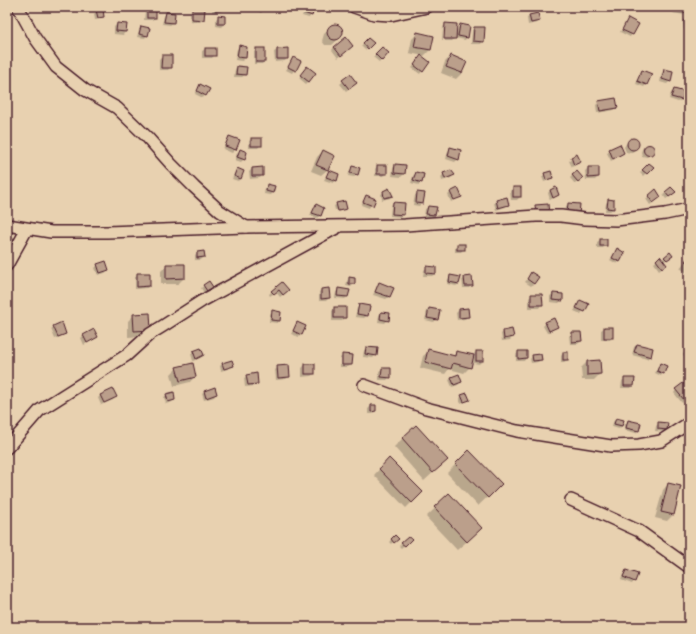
<svg xmlns="http://www.w3.org/2000/svg" width="696" height="634" font-family="Caveat,sans-serif">
<style>
.shadow{fill:#0003}
.building{fill:#bb9f8b;stroke:#4a1f2b}
.lines{fill:none;stroke-linecap:round;stroke-linejoin:round}
.street-casing{stroke:#4a1f2b;stroke-width:14}
.street{stroke:#e8d1b0;stroke-width:11}
</style>
<rect width="100%" height="100%" fill="#e8d1b0"/>
<filter id="ink" filterUnits="userSpaceOnUse"><feTurbulence type="fractalNoise" baseFrequency=".025" numOctaves="2"/><feDisplacementMap in="SourceGraphic" scale="8" xChannelSelector="R" yChannelSelector="G"/><feConvolveMatrix kernelMatrix="1 2 1 2 8 2 1 2 1" color-interpolation-filters="sRGB"/></filter>
<g filter="url(#ink)">
<g class="shadow">
<polygon points="213,7 220,7 220,10 217,12 212,12"/>
<polygon points="256,7 265,7 261,13 255,9"/>
<polygon points="306,7 314,7 311,15 309,18 302,16"/>
<polygon points="674,7 688,7 687,12 684,15 673,13"/>
<polygon points="147,9 155,18 152,20 144,20 145,11"/>
<polygon points="193,9 203,19 200,22 190,21 190,12"/>
<polygon points="97,11 103,16 101,19 95,20 94,14"/>
<polygon points="166,13 173,23 170,25 162,24 164,16"/>
<polygon points="219,16 224,24 221,27 216,26 216,19"/>
<polygon points="530,16 539,20 536,23 528,25 527,18"/>
<polygon points="628,19 638,25 630,37 620,32"/>
<polygon points="685,20 689,20 689,29 684,30 683,23"/>
<polygon points="117,24 126,25 125,32 123,35 114,34 114,27"/>
<polygon points="446,24 457,34 458,28 460,25 467,37 465,40 455,38 452,41 445,41 446,26 444,26"/>
<polygon points="334,25 339,26 343,31 342,36 332,45 325,45 322,41 324,34"/>
<polygon points="444,26 443,41 442,41 443,27"/>
<polygon points="141,27 147,35 145,38 137,37 139,30"/>
<polygon points="474,28 483,41 481,44 471,44 472,30"/>
<polygon points="417,34 433,36 430,50 424,56 409,53 412,39"/>
<polygon points="368,39 372,43 365,50 361,46"/>
<polygon points="240,47 246,47 245,58 242,61 235,60 237,49"/>
<polygon points="334,47 349,48 338,58 332,50"/>
<polygon points="382,48 387,53 379,62 373,57"/>
<polygon points="205,49 215,55 212,58 202,58 202,51"/>
<polygon points="257,49 264,62 262,64 254,64 254,52"/>
<polygon points="277,50 287,58 285,61 275,62 274,52"/>
<polygon points="162,56 171,67 168,70 159,70 159,59"/>
<polygon points="451,56 462,73 456,79 441,73 445,62"/>
<polygon points="294,58 300,62 292,73 286,70"/>
<polygon points="419,59 422,71 420,74 412,68"/>
<polygon points="237,67 245,75 242,77 234,77 235,69"/>
<polygon points="305,70 309,81 306,84 299,78"/>
<polygon points="665,70 670,81 667,84 660,82 662,73"/>
<polygon points="642,71 646,85 644,87 636,84 640,74"/>
<polygon points="349,76 353,85 346,91 340,84"/>
<polygon points="200,86 205,95 203,98 195,94"/>
<polygon points="674,90 681,100 678,102 669,99 671,93"/>
<polygon points="599,102 617,108 614,110 597,113 596,105"/>
<polygon points="687,109 689,109 689,116 684,116 684,111"/>
<polygon points="230,137 238,141 235,150 232,153 223,149 227,140"/>
<polygon points="252,139 261,145 258,148 249,148 249,141"/>
<polygon points="634,139 637,141 638,145 637,148 631,153 626,152 624,147 626,144 629,141"/>
<polygon points="619,145 623,153 611,161 607,153"/>
<polygon points="650,145 654,150 652,153 647,157 642,156 641,152 642,149 645,146"/>
<polygon points="451,148 458,159 455,162 446,159 448,151"/>
<polygon points="240,150 244,159 241,162 235,160 237,153"/>
<polygon points="323,151 333,156 327,170 321,175 311,171 317,157"/>
<polygon points="577,156 580,162 572,167 569,161"/>
<polygon points="649,164 652,167 643,176 640,173"/>
<polygon points="395,165 404,174 401,177 392,176 393,168"/>
<polygon points="377,166 386,173 383,176 375,176 375,169"/>
<polygon points="353,167 357,175 354,177 348,176 350,170"/>
<polygon points="588,168 598,168 598,177 595,180 586,180 585,171"/>
<polygon points="252,169 262,169 262,175 260,178 250,179 249,172"/>
<polygon points="237,170 241,178 238,181 232,179 235,172"/>
<polygon points="329,171 338,175 336,181 333,183 324,180"/>
<polygon points="416,173 421,182 419,185 411,183 413,176"/>
<polygon points="444,174 453,175 451,178 442,181 441,177"/>
<polygon points="545,174 552,177 549,180 544,182 542,177"/>
<polygon points="573,175 579,181 575,184 570,178"/>
<polygon points="268,185 272,193 270,195 264,194 265,188"/>
<polygon points="513,188 520,197 517,200 511,200 510,191"/>
<polygon points="550,190 558,195 550,200 548,193"/>
<polygon points="656,191 658,199 650,205 646,199"/>
<polygon points="384,192 392,196 390,198 382,200 381,194"/>
<polygon points="418,193 422,203 419,206 413,205 415,195"/>
<polygon points="450,193 460,197 451,202 448,195"/>
<polygon points="666,193 672,195 666,199 663,195"/>
<polygon points="366,196 374,199 369,208 361,205"/>
<polygon points="609,200 613,209 610,211 605,211 606,203"/>
<polygon points="497,201 508,204 505,207 496,210 494,203"/>
<polygon points="393,203 403,214 400,217 390,216 391,205"/>
<polygon points="337,204 346,209 344,210 344,209 335,210 334,206"/>
<polygon points="569,204 575,217 565,216 566,206"/>
<polygon points="316,205 320,216 317,218 310,215"/>
<polygon points="428,207 434,215 432,218 424,216 425,209"/>
<polygon points="600,240 606,245 603,248 597,248 597,242"/>
<polygon points="458,245 464,249 461,252 455,252 455,247"/>
<polygon points="617,250 624,253 617,264 610,260"/>
<polygon points="197,253 204,257 201,260 195,260 195,255"/>
<polygon points="689,256 689,273 688,274 680,268"/>
<polygon points="665,257 669,258 663,262 665,265 659,270 654,263 660,258 662,260"/>
<polygon points="98,265 108,270 105,273 98,275 95,268"/>
<polygon points="167,265 184,278 178,284 161,284 161,271"/>
<polygon points="427,267 435,274 432,276 423,276 424,270"/>
<polygon points="532,273 534,283 531,286 525,282"/>
<polygon points="137,274 149,286 147,288 135,289 135,277"/>
<polygon points="450,276 459,284 456,286 447,284 448,279"/>
<polygon points="349,278 354,284 351,287 346,286 347,281"/>
<polygon points="465,278 472,285 469,288 463,288 462,280"/>
<polygon points="282,283 285,293 280,297 276,292 270,296 269,294"/>
<polygon points="379,283 392,288 389,297 386,299 373,295 377,286"/>
<polygon points="204,286 212,287 204,293 201,288"/>
<polygon points="339,289 347,297 345,299 335,298 336,292"/>
<polygon points="321,290 329,298 326,301 319,301 319,292"/>
<polygon points="553,294 562,300 559,303 550,302 550,296"/>
<polygon points="532,295 541,305 539,308 529,308 529,298"/>
<polygon points="580,301 587,305 581,314 574,311"/>
<polygon points="360,306 368,307 367,316 364,318 355,317 357,308"/>
<polygon points="335,308 345,308 345,318 342,321 332,321 332,311"/>
<polygon points="429,309 437,319 434,322 425,320 427,311"/>
<polygon points="459,310 467,317 465,319 457,320 456,313"/>
<polygon points="272,311 279,321 277,323 269,322 270,314"/>
<polygon points="381,313 388,320 385,323 378,322 379,315"/>
<polygon points="134,315 150,330 144,336 128,337 128,321"/>
<polygon points="546,323 557,327 547,333 543,326"/>
<polygon points="297,324 302,334 299,337 291,334 295,326"/>
<polygon points="54,327 65,334 62,336 55,339 51,329"/>
<polygon points="604,328 612,337 610,340 601,340 601,330"/>
<polygon points="503,332 513,337 510,340 502,341 501,334"/>
<polygon points="572,333 581,341 578,344 570,344 569,336"/>
<polygon points="83,336 97,337 84,345 81,338"/>
<polygon points="637,345 650,356 647,359 632,355 634,347"/>
<polygon points="367,348 376,355 373,358 363,357 364,350"/>
<polygon points="689,350 689,365 688,366 683,354"/>
<polygon points="193,351 203,355 200,358 193,361 191,354"/>
<polygon points="429,351 453,356 457,352 470,367 464,373 449,369 445,374 420,368 423,356"/>
<polygon points="476,352 482,361 479,364 473,363 474,354"/>
<polygon points="518,352 526,358 524,361 516,361 516,355"/>
<polygon points="563,353 567,360 564,362 561,362 561,356"/>
<polygon points="343,355 351,365 348,367 340,367 340,358"/>
<polygon points="532,356 541,359 538,362 531,363 530,359"/>
<polygon points="587,362 600,374 594,380 582,380 581,368"/>
<polygon points="222,364 233,366 230,368 221,371 220,366"/>
<polygon points="660,364 663,373 661,376 655,373"/>
<polygon points="305,365 314,365 314,374 311,376 302,377 302,368"/>
<polygon points="278,367 289,376 286,379 276,380 275,370"/>
<polygon points="177,368 195,376 190,382 174,386 171,374"/>
<polygon points="382,369 390,377 387,380 379,380 379,371"/>
<polygon points="247,376 257,383 255,386 245,387 244,378"/>
<polygon points="452,378 460,382 458,385 452,387 449,380"/>
<polygon points="624,379 633,386 631,388 621,388 622,381"/>
<polygon points="676,390 689,391 689,397 682,403 674,393"/>
<polygon points="204,392 216,394 214,397 204,400 202,394"/>
<polygon points="167,395 174,400 172,402 166,404 164,397"/>
<polygon points="100,396 115,397 113,400 101,405 98,398"/>
<polygon points="462,396 469,400 461,404 459,399"/>
<polygon points="371,406 375,411 372,414 368,414 368,409"/>
<polygon points="616,419 623,421 622,426 619,429 612,427 613,422"/>
<polygon points="628,421 638,430 636,433 624,430 625,424"/>
<polygon points="659,423 666,429 664,432 655,431 656,426"/>
<polygon points="403,438 447,460 424,481 394,447"/>
<polygon points="469,451 501,484 478,506 447,473"/>
<polygon points="389,459 422,492 406,508 374,475"/>
<polygon points="668,484 680,487 673,515 667,521 655,518 663,490"/>
<polygon points="449,495 472,537 457,550 426,517"/>
<polygon points="395,536 397,538 391,544 389,542"/>
<polygon points="408,542 401,548 399,546 402,543"/>
<polygon points="626,571 634,581 632,584 621,580 623,574"/>
</g>
<g class="building">
<rect x="215" y="7" width="6" height="3"/>
<polygon points="306,7 315,7 312,16 304,13"/>
<polygon points="379,7 389,7 387,11"/>
<polygon points="676,7 689,7 688,13 675,11"/>
<rect x="147" y="8" width="9" height="10"/>
<polygon points="192,8 205,9 204,20 192,19"/>
<polygon points="103,9 104,17 98,18 96,10"/>
<polygon points="166,12 175,13 174,23 164,22"/>
<polygon points="538,13 540,21 531,23 529,15"/>
<polygon points="218,15 225,16 225,24 218,24"/>
<polygon points="628,18 639,24 633,35 622,30"/>
<polygon points="689,19 689,27 686,28 685,20"/>
<polygon points="117,23 127,24 126,32 116,31"/>
<polygon points="445,23 457,24 456,39 444,39"/>
<circle cx="335" cy="32" r="8"/>
<polygon points="460,24 470,26 468,38 458,36"/>
<polygon points="141,26 150,28 148,36 139,34"/>
<polygon points="474,27 485,27 484,42 473,41"/>
<polygon points="417,32 434,36 431,50 414,47"/>
<polygon points="346,37 353,46 341,56 334,47"/>
<polygon points="368,38 374,43 368,49 363,43"/>
<polygon points="239,45 247,47 246,58 237,57"/>
<polygon points="382,47 389,53 382,61 375,54"/>
<rect x="205" y="48" width="11" height="8"/>
<rect x="256" y="48" width="9" height="14"/>
<polygon points="288,48 288,59 277,59 277,49"/>
<polygon points="162,55 172,55 172,68 161,68"/>
<polygon points="421,55 430,62 423,72 414,65"/>
<polygon points="451,55 467,62 462,73 446,67"/>
<polygon points="293,57 301,61 296,71 288,67"/>
<polygon points="237,66 247,67 246,75 236,74"/>
<polygon points="307,66 316,73 309,82 300,75"/>
<polygon points="664,69 673,71 671,82 662,79"/>
<polygon points="642,70 652,74 647,85 637,81"/>
<polygon points="350,74 357,83 349,89 342,80"/>
<polygon points="200,84 210,89 206,96 197,91"/>
<polygon points="674,89 685,92 682,100 671,97"/>
<polygon points="616,98 618,108 600,111 598,101"/>
<polygon points="229,136 240,140 236,150 225,146"/>
<circle cx="633" cy="144" r="6"/>
<rect x="251" y="138" width="11" height="8"/>
<polygon points="620,144 624,153 613,159 609,149"/>
<circle cx="649" cy="150" r="5.5"/>
<polygon points="450,147 461,150 459,160 448,156"/>
<polygon points="240,149 247,152 245,160 237,157"/>
<polygon points="323,150 335,156 328,170 316,165"/>
<polygon points="577,154 581,162 574,165 571,157"/>
<polygon points="649,163 654,167 647,174 642,170"/>
<polygon points="395,164 406,165 405,174 394,173"/>
<rect x="377" y="165" width="10" height="9"/>
<polygon points="352,166 360,168 358,175 350,173"/>
<polygon points="263,167 263,176 252,176 252,168"/>
<polygon points="588,167 599,167 599,177 588,178"/>
<polygon points="237,168 244,171 241,179 234,176"/>
<polygon points="329,170 339,174 337,181 326,177"/>
<polygon points="451,170 455,175 445,179 443,173"/>
<polygon points="551,171 553,178 546,180 544,173"/>
<polygon points="577,171 583,178 578,182 572,175"/>
<polygon points="416,172 424,174 422,183 413,180"/>
<polygon points="267,184 275,186 273,193 266,191"/>
<rect x="513" y="187" width="8" height="10"/>
<polygon points="556,187 559,195 553,198 550,190"/>
<polygon points="671,187 676,192 669,197 665,192"/>
<polygon points="389,188 393,196 384,198 383,191"/>
<polygon points="458,188 462,197 454,200 450,192"/>
<polygon points="656,189 661,197 653,203 648,196"/>
<polygon points="417,192 425,193 423,204 416,203"/>
<polygon points="366,195 376,199 373,206 363,202"/>
<polygon points="507,197 509,205 498,208 496,200"/>
<polygon points="608,199 614,200 614,209 607,208"/>
<polygon points="345,201 347,209 338,211 336,203"/>
<polygon points="393,202 405,203 404,215 392,214"/>
<polygon points="568,203 580,204 579,215 567,214"/>
<polygon points="316,204 324,208 321,216 312,213"/>
<polygon points="548,204 549,214 536,215 535,205"/>
<polygon points="428,206 437,207 435,215 426,214"/>
<rect x="600" y="239" width="7" height="7"/>
<rect x="457" y="244" width="8" height="6"/>
<polygon points="617,248 625,253 620,262 612,258"/>
<polygon points="204,251 205,257 197,258 197,252"/>
<polygon points="670,252 673,256 667,260 664,257"/>
<polygon points="660,256 667,265 662,268 656,260"/>
<polygon points="689,256 689,265 685,261"/>
<polygon points="106,261 109,270 100,273 97,264"/>
<polygon points="166,264 185,264 185,278 166,279"/>
<polygon points="426,266 436,267 436,274 426,273"/>
<polygon points="531,272 539,277 534,284 527,279"/>
<polygon points="137,273 150,273 150,286 137,287"/>
<polygon points="450,275 461,277 459,284 449,282"/>
<polygon points="472,276 473,286 465,286 464,277"/>
<polygon points="349,277 355,278 355,284 349,284"/>
<polygon points="209,281 213,287 207,291 203,285"/>
<polygon points="282,282 289,290 283,295 279,290 274,294 271,291"/>
<polygon points="379,282 394,288 390,297 375,292"/>
<polygon points="329,288 330,298 321,299 321,289"/>
<polygon points="338,288 350,290 348,297 337,296"/>
<polygon points="553,293 563,294 563,301 552,300"/>
<polygon points="531,294 542,294 543,305 531,305"/>
<polygon points="580,300 589,304 585,312 576,308"/>
<polygon points="359,304 370,306 368,316 357,314"/>
<rect x="334" y="307" width="12" height="11"/>
<polygon points="429,308 440,310 438,320 427,318"/>
<polygon points="468,308 469,317 459,318 459,309"/>
<polygon points="272,310 281,312 280,321 271,320"/>
<polygon points="381,312 390,313 389,321 380,319"/>
<polygon points="150,313 151,330 134,331 133,314"/>
<polygon points="554,318 558,327 549,331 545,322"/>
<polygon points="62,322 66,334 58,337 53,326"/>
<polygon points="297,322 306,326 302,335 293,331"/>
<rect x="604" y="327" width="9" height="11"/>
<polygon points="94,329 98,337 87,343 83,335"/>
<polygon points="512,329 514,337 504,339 503,331"/>
<polygon points="572,332 581,332 582,341 572,342"/>
<polygon points="637,344 653,348 651,357 634,352"/>
<polygon points="366,347 378,348 377,356 365,354"/>
<polygon points="201,348 204,355 196,359 193,351"/>
<polygon points="428,349 455,356 456,351 474,355 471,368 453,363 451,369 425,362"/>
<polygon points="689,349 689,359 685,351"/>
<rect x="476" y="351" width="7" height="10"/>
<polygon points="518,351 527,351 527,358 518,359"/>
<rect x="563" y="352" width="5" height="8"/>
<polygon points="342,354 353,355 352,365 342,365"/>
<polygon points="541,354 542,360 533,361 532,355"/>
<polygon points="232,360 234,366 224,369 222,363"/>
<polygon points="600,360 601,374 587,375 587,361"/>
<polygon points="193,363 196,377 180,381 176,367"/>
<polygon points="660,363 667,366 664,374 657,371"/>
<rect x="305" y="364" width="10" height="10"/>
<polygon points="289,365 290,377 278,378 277,366"/>
<polygon points="382,368 391,368 391,378 381,377"/>
<polygon points="257,373 258,384 248,385 246,375"/>
<polygon points="459,374 462,382 454,385 451,377"/>
<polygon points="624,378 635,378 634,386 624,386"/>
<polygon points="683,383 689,390 689,398 685,401 675,389"/>
<polygon points="215,387 217,394 206,398 204,391"/>
<polygon points="113,389 117,397 104,403 100,395"/>
<polygon points="174,392 175,400 168,402 166,394"/>
<polygon points="467,393 470,400 464,402 461,395"/>
<polygon points="371,405 376,405 376,411 371,412"/>
<polygon points="616,418 624,420 622,426 614,424"/>
<polygon points="628,420 641,423 639,431 626,428"/>
<polygon points="658,422 668,423 667,430 658,429"/>
<polygon points="416,425 448,460 433,473 402,438"/>
<polygon points="469,450 502,484 488,498 455,464"/>
<polygon points="389,458 423,492 412,503 379,469"/>
<polygon points="668,483 681,486 674,515 661,512"/>
<polygon points="449,493 482,528 467,542 434,507"/>
<polygon points="395,535 399,539 394,543 391,539"/>
<polygon points="408,537 412,539 405,546 401,543"/>
<polygon points="626,570 638,574 635,582 623,577"/>
</g>
<g class="lines">
<g class="street-casing">
<g id="street">
<polyline points="18,7 35,38 56,67 85,90 117,108 147,137 171,164 194,187 220,211 246,227"/>
<polyline points="354,7 374,14 391,15 427,7"/>
<polyline points="7,225 51,232 107,232 246,227 405,225 536,216 561,216 585,219 616,220 665,214 689,209"/>
<polyline points="7,265 27,229"/>
<polyline points="364,385 426,408 517,431 611,446 639,445 661,441 689,423"/>
<polyline points="7,448 40,410 127,355 150,334 163,326 202,301 338,227"/>
<polyline points="571,500 639,531 689,567"/>
</g>
</g>
<use href="#street" class="street"/>
</g>
</g>
<rect width="696" height="634" fill="none" stroke="#e8d1b0" stroke-width="24"/>
<rect x="12" y="12" width="672" height="610" fill="none" stroke="#4a1f2b" stroke-width="1.5" filter="url(#ink)"/>
</svg>
